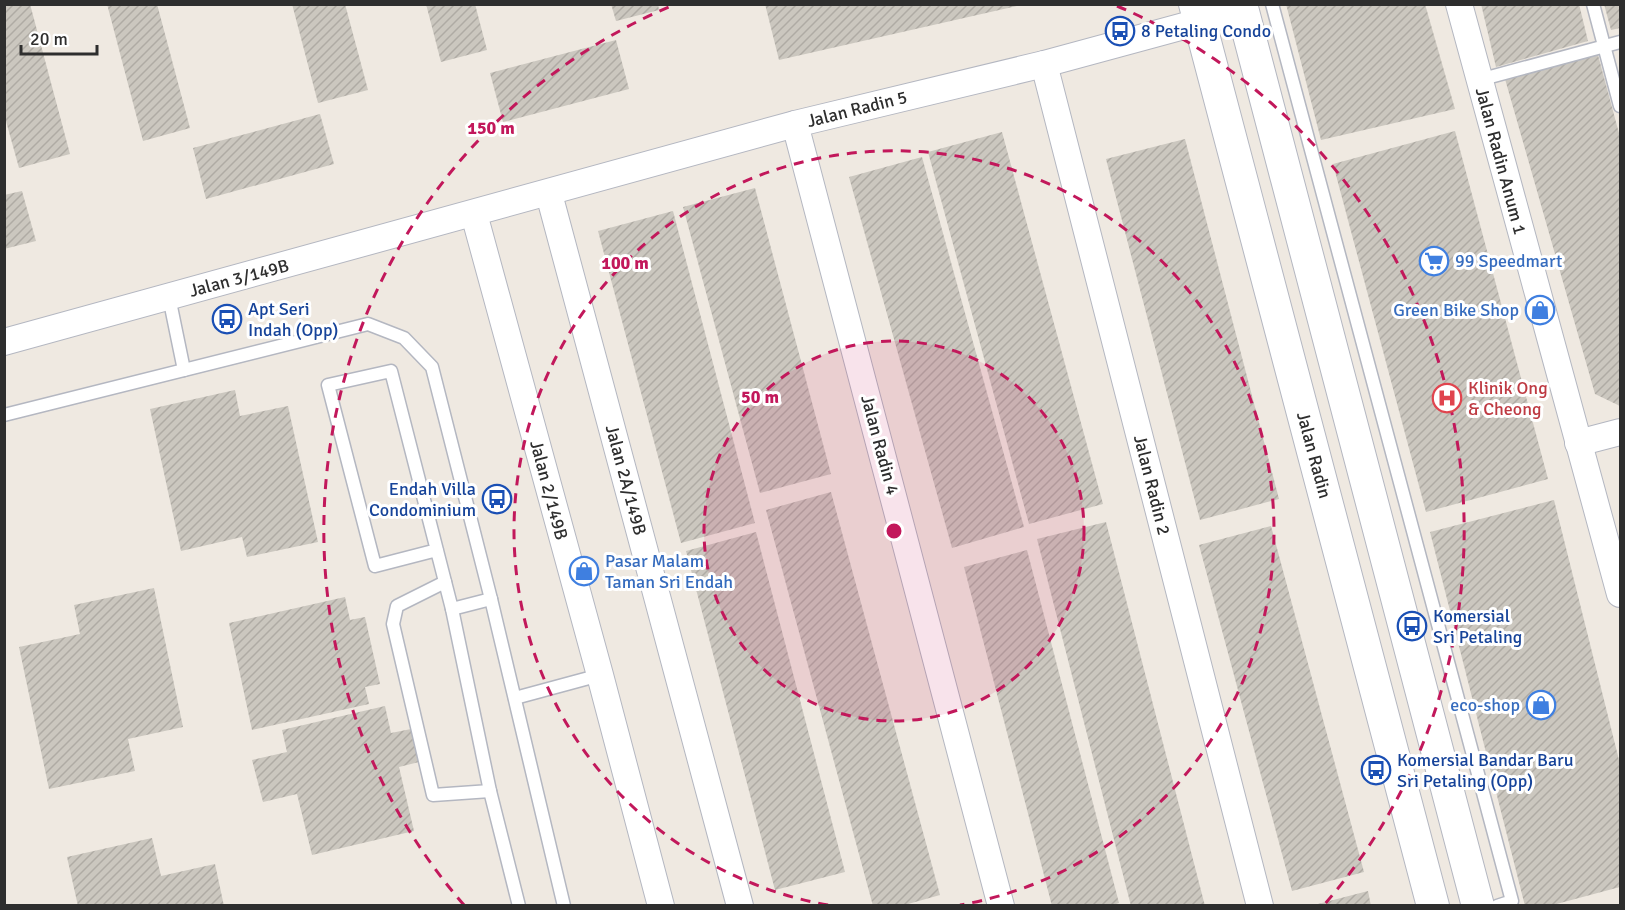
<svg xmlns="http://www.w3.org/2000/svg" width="1625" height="910" font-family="Signika,sans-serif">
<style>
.building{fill:url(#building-hatch)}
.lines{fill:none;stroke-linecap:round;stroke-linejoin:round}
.service-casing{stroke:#b4b7c1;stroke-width:15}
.minor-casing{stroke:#b4b7c1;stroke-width:28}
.tertiary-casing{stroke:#b4b7c1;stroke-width:34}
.service{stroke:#fff;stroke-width:12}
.minor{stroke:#fff;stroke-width:26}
.tertiary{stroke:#fff;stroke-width:32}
.ring{fill:none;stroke:#c2185b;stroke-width:3;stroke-dasharray:10 8}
.labels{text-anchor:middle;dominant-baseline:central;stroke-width:6;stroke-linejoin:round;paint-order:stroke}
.transit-label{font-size:18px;fill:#164399;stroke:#fff;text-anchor:start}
.street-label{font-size:18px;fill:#2e2e2e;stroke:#fff}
.shop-label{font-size:18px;fill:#366cbe;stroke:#fff;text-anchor:start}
.health-label{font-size:18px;fill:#be3a42;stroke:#fff;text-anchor:start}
.centre{fill:#c2185b;stroke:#fff;stroke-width:3}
.ring-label{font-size:18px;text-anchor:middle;font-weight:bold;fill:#c2185b;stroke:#fff;stroke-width:6;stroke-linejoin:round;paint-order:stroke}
</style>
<defs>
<pattern id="building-hatch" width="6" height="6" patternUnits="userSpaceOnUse" patternTransform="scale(1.5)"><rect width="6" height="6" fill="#cbc7bf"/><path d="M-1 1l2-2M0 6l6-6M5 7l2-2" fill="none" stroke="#afaba4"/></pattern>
</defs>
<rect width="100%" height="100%" fill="#efe9e1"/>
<g class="building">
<polygon points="4,4 30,4 70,154 19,168 4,114"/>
<polygon points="107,4 157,4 190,128 143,141"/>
<polygon points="292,4 345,4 368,90 318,103"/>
<polygon points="426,4 475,4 487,50 441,62"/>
<polygon points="611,4 658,4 659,10 616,21"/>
<polygon points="765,4 1020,4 1021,5 779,60"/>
<polygon points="1286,4 1425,4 1455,109 1321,140"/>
<polygon points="1481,4 1579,4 1588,41 1496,67"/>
<polygon points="1604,4 1620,4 1620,28 1611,30"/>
<polygon points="616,40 629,89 503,122 490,73"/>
<polygon points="1598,55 1620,137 1620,406 1595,394 1505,79"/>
<polygon points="320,114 334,164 206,199 193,148"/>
<polygon points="1455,131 1548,479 1426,512 1333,164"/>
<polygon points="1002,132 1103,504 1029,524 928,152"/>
<polygon points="1185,139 1279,499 1200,520 1106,159"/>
<polygon points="922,157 1024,527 952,548 849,177"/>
<polygon points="755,188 831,474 760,493 683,207"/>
<polygon points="22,191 36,241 4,249 4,195"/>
<polygon points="673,211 755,523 681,543 598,231"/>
<polygon points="235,390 240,416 288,406 318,542 247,557 242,537 181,551 150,409"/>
<polygon points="831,492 940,895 901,906 873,906 766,510"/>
<polygon points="1554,500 1620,764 1620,887 1549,906 1525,906 1430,532"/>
<polygon points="1106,522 1205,906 1131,906 1037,539"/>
<polygon points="1271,526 1364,872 1292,891 1199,545"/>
<polygon points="756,532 845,872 775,890 686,551"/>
<polygon points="1027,550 1119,903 1110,906 1052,906 964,567"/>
<polygon points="154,588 183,727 128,739 135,771 49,789 19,647 80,634 74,605"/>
<polygon points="345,597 350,620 365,617 380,684 365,687 369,704 252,730 229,623"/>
<polygon points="385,706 391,733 411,729 419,762 399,767 414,831 312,855 297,794 263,802 252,760 287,752 282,730"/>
<polygon points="152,838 161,876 215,864 224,906 78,906 67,857"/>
<polygon points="1368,891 1371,906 1315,906 1314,905"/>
</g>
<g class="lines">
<g class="service-casing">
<g id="service">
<polyline points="1272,4 1512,901 1497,906"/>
<polyline points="1593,4 1620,106"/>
<polyline points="1479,80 1620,42"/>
<polyline points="169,297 184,370"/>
<polyline points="4,415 368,324 404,338 432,367 491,599 564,906"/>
<polyline points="437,550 375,566 328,385 391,371 452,609 491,599"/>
<polyline points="445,582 397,606 393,624 433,795 490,791 452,609"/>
<polyline points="515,698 600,675"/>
<polyline points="490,791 519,906"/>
</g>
</g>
<g class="minor-casing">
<g id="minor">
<polyline points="1459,4 1620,594"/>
<polyline points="1044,64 1260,906"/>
<polyline points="795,124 1001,906"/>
<polyline points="549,194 740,906"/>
<polyline points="474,214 600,675 661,906"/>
<polyline points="4,342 795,124 1044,64 1243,10"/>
<polyline points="1578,443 1620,432"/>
</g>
</g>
<g class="tertiary-casing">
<g id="tertiary">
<polyline points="1195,4 1433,906"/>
<polyline points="1241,4 1478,906"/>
</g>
</g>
<use href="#service" class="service"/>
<use href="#minor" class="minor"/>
<use href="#tertiary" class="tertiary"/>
</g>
<circle cx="894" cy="531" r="190" fill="#c2185b" fill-opacity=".12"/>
<g class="ring">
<circle cx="894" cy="531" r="190"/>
<path d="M828 905A380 380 0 1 1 960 905"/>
<path d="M464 905A570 570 0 0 1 671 6M1117 6A570 570 0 0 1 1324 905"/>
</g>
<defs>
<g id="bus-ring" transform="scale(1.5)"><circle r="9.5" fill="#fff" stroke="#1a4fb4" stroke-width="1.5"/><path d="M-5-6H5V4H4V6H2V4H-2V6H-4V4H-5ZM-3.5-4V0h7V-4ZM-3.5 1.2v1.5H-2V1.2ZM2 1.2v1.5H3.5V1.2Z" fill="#1a4fb4"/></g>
<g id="supermarket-ring" transform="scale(1.5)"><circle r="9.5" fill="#fff" stroke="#3f7fe0" stroke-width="1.5"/><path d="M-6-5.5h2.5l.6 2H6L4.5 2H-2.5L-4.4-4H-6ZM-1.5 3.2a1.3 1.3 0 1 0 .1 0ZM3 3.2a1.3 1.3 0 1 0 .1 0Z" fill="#3f7fe0"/></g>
<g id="shop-ring" transform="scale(1.5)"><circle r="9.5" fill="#fff" stroke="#3f7fe0" stroke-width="1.5"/><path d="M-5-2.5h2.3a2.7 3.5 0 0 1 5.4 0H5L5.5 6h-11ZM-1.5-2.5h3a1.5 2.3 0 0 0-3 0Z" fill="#3f7fe0"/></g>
<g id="hospital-ring" transform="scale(1.5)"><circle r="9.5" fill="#fff" stroke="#e0444e" stroke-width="1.5"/><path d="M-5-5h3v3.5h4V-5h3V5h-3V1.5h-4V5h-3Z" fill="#e0444e"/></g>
</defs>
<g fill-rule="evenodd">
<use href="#bus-ring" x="1120" y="31"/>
<use href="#supermarket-ring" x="1434" y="261"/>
<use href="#shop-ring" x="1540" y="310"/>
<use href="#bus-ring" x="227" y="319"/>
<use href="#hospital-ring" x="1447" y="398"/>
<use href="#bus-ring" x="497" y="499"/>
<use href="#shop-ring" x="584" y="571"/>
<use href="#bus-ring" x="1412" y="626"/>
<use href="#shop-ring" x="1541" y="705"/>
<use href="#bus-ring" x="1376" y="770"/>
</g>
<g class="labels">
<g class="transit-label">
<text x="1141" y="31">8 Petaling Condo</text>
<text x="248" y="309">Apt Seri<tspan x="248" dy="21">Indah (Opp)</tspan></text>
<text x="476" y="489" text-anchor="end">Endah Villa<tspan x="476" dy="21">Condominium</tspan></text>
<text x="1433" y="616">Komersial<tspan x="1433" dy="21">Sri Petaling</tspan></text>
<text x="1397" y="760">Komersial Bandar Baru<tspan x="1397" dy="21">Sri Petaling (Opp)</tspan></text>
</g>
<g class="street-label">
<text transform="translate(857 109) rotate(-14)">Jalan Radin 5</text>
<text transform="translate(1501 161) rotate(75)">Jalan Radin Anum 1</text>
<text transform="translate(239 278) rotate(-15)">Jalan 3/149B</text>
<text transform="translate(880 445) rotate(75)">Jalan Radin 4</text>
<text transform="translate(1314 455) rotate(75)">Jalan Radin</text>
<text transform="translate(626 480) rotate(75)">Jalan 2A/149B</text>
<text transform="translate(1152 485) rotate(76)">Jalan Radin 2</text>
<text transform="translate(549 490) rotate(75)">Jalan 2/149B</text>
</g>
<g class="shop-label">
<text x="1455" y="261">99 Speedmart</text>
<text x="1519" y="310" text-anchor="end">Green Bike Shop</text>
<text x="605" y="561">Pasar Malam<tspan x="605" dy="21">Taman Sri Endah</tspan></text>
<text x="1520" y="705" text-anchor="end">eco-shop</text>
</g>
<g class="health-label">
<text x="1468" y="388">Klinik Ong<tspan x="1468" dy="21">&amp; Cheong</tspan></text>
</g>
</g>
<circle cx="894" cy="531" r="9" class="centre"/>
<g class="ring-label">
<text x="491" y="134">150 m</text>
<text x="625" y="269">100 m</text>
<text x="760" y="403">50 m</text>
</g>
<rect width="1625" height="910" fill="none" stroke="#2e2e2e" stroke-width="12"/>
<path d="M21 45v9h76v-9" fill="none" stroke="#2e2e2e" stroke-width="3"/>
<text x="30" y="45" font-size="18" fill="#2e2e2e" stroke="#ffffff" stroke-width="4.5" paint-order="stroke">20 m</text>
</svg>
